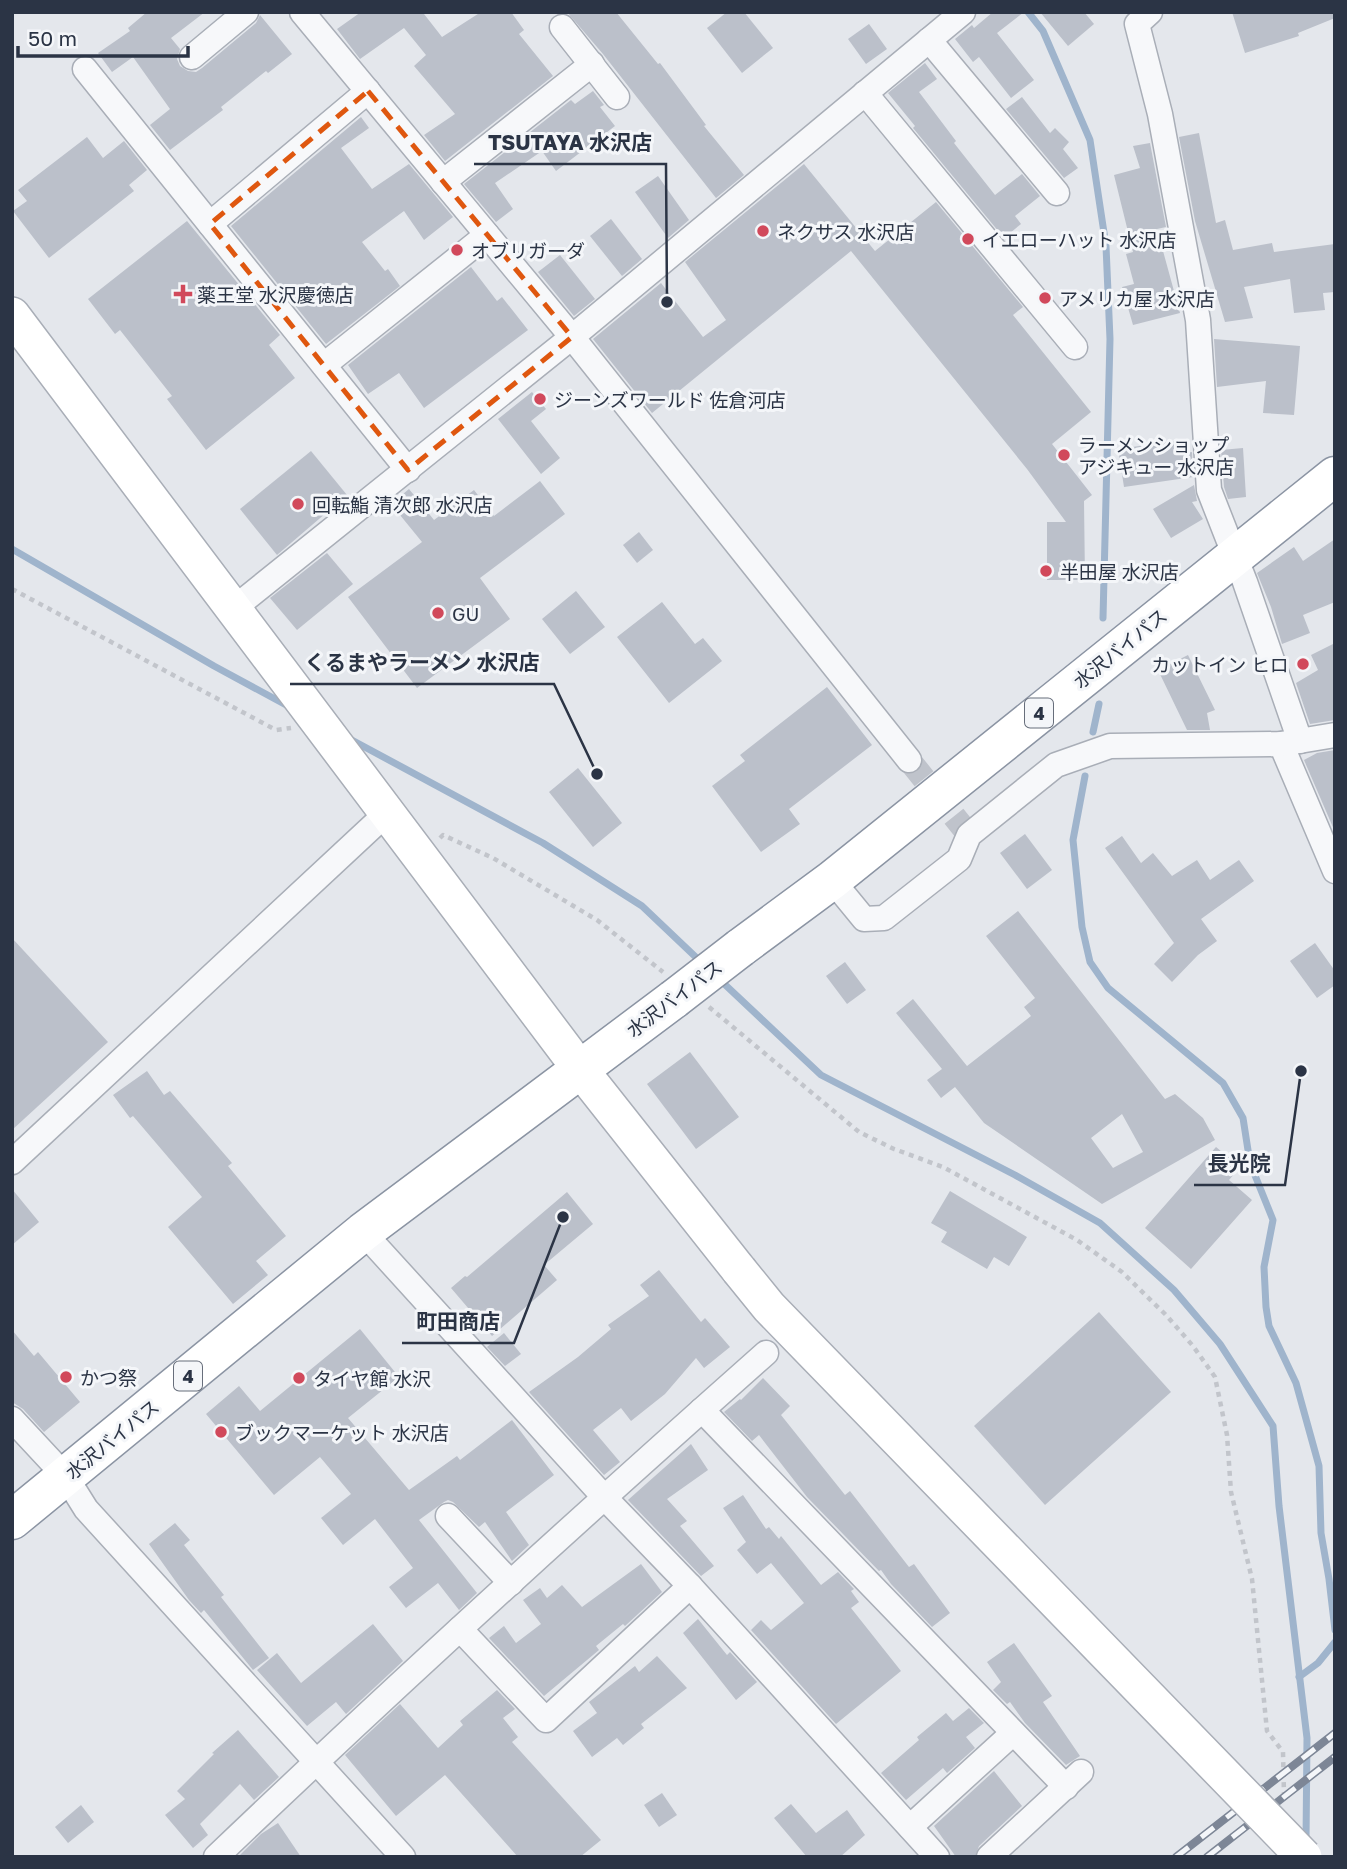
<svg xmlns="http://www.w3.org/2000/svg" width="1347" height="1869" font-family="'Golos Text','Noto Sans JP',sans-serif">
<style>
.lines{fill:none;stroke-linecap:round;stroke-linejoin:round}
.stream{stroke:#9fb4cc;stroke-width:7}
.building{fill:#bbc0ca;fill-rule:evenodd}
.street-tunnel{stroke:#bfc3cb;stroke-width:24;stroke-dasharray:24 12;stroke-linecap:butt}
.street-casing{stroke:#a9aeb7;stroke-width:27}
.secondary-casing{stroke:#a9aeb7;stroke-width:38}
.highway-casing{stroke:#8b94a3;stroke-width:41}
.path{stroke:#c2c5cb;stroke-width:4.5;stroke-dasharray:5 5;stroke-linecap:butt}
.street{stroke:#f7f8fa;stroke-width:24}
.secondary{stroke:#fff;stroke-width:35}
.highway{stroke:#fff;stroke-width:38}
.rail-casing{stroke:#7d8696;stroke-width:8}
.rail{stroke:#f4f6f9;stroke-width:5;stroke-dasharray:16;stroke-linecap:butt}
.secondary-bridge-casing{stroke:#a9aeb7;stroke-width:38;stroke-linecap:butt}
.highway-bridge-casing{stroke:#8b94a3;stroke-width:41;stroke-linecap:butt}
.secondary-bridge{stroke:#fff;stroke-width:35}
.highway-bridge{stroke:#fff;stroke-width:38}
.marked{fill:none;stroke:#df570f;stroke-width:5;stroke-dasharray:14 9;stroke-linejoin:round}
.poi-dot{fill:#d1495b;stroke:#f4f6f9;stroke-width:2.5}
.labels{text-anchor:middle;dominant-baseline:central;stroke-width:6;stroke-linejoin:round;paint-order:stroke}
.shield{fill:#f4f6f9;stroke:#676e7b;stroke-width:2}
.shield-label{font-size:18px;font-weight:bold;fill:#2b3445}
.poi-label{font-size:19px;fill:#2b3445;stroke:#f4f6f9;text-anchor:start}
.street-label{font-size:19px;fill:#2b3445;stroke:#f4f6f9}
.leader{fill:none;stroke:#2b3445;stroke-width:2.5}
.callout-dot{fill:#2b3445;stroke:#f4f6f9;stroke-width:2.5}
.callout-label{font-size:21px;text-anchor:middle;font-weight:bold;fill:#2b3445;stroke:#f4f6f9;stroke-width:6;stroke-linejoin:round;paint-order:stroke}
</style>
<rect width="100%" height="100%" fill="#e4e7ec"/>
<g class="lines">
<g class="stream">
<polyline points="1028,12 1043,31 1090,140 1106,246 1110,339 1103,618"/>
<polyline points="12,549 214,666 288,706"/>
<polyline points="1093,732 1099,704"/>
<polyline points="348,738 543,843 642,906 702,963"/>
<polyline points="1085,776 1073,840 1082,927 1090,962 1108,988 1223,1083 1243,1118 1250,1163 1273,1220 1264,1267 1266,1307 1269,1326 1296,1383 1319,1466 1321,1533 1329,1579 1335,1630"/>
<polyline points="719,979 821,1075 1015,1175 1100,1223 1174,1290 1220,1344 1273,1426 1279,1506 1307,1738 1306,1842"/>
<polyline points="1299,1677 1318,1663 1335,1642"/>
</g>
</g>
<g class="building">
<polygon points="147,12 205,12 171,38 180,49 177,59 180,66 188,71 196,72 202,68 256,23 260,15 292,54 268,73 266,71 221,107 223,110 170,150 150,125 170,109 133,57 112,72 98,53 130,31 128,28"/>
<polygon points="361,12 426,12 424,14 442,37 481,12 511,12 524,30 519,34 553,76 445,161 424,135 455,114 414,66 426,55 404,28 360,59 337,29"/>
<polygon points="567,12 616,12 658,64 660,63 706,125 704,126 744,175 716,198 603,54"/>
<polygon points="727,12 744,12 773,48 742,73 707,28"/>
<polygon points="993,12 1024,12 997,33 1034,80 1011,98 979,57 973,62 955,39 972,25 974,28"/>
<polygon points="1040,12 1084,12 1094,24 1068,46"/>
<polygon points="1232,12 1335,12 1335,18 1298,33 1299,36 1245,53"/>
<polygon points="869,24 887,49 866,64 848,39"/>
<polygon points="925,63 937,79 919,92 956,141 954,143 995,195 1022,174 1040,196 1015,216 1021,224 1004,238 913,128 915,126 888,93"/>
<polygon points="593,91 604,105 600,107 615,126 556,171 542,151 495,183 513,209 496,222 464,184 571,100 575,104"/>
<polygon points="1022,97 1050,133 1055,128 1069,142 1063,149 1078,168 1064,178 1006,109"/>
<polygon points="361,117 369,128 341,148 372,189 409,164 453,217 424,240 404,211 362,242 385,271 388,269 400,286 326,344 231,226"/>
<polygon points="1199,133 1216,223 1225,220 1233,250 1272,243 1274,252 1335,244 1335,292 1323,293 1325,310 1294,313 1290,279 1244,287 1253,318 1225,322 1195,221 1179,137"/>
<polygon points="87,137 103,158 124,141 147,170 129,185 134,191 49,258 13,211 27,201 18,190"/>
<polygon points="1150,143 1166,227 1157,229 1180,313 1133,325 1122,287 1134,284 1126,254 1133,252 1114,175 1140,168 1133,146"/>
<polygon points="804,164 875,251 936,202 1023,307 1013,315 1091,412 1052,444 1092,495 1084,501 1085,580 1047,580 1047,522 1066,522 1027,469 851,251 652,413 593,339 661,283 703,337 726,320 685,262"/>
<polygon points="658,176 689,220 668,238 635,192"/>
<polygon points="611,219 642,259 622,276 590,236"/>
<polygon points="187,221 280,335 269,345 295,378 206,450 167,399 172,396 120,330 115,334 88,299"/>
<polygon points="560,255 595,299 574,316 538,272"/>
<polygon points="471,267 497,301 502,297 528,330 424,408 399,373 368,394 348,365"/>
<polygon points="1214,339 1300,346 1294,415 1263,413 1266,381 1217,387"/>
<polygon points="532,392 546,409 531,421 560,458 541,474 498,419"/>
<polygon points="1182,440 1184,453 1192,452 1193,477 1124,487 1118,449"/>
<polygon points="1243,448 1246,497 1228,499 1224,487 1221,450"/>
<polygon points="311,451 347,495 277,555 240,509"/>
<polygon points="540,481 565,514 480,578 510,619 417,688 348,597 422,542 391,504 409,489 434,520 474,490 494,516"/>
<polygon points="1194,485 1197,501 1192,502 1203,519 1171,538 1153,509"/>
<polygon points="639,532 653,550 637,563 623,545"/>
<polygon points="1335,539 1335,602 1303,615 1310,633 1282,644 1271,607 1257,573 1294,547 1303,561"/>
<polygon points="327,553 353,584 297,630 270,598"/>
<polygon points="576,591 605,627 570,654 542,619"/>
<polygon points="662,602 695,644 703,638 722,661 669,703 617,637"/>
<polygon points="1335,643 1335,720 1310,724 1296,683 1318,670 1311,655"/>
<polygon points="1188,655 1215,710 1207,713 1210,730 1187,730 1158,670"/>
<polygon points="827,687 872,745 789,809 800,824 761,852 712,786 745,761 740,755"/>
<polygon points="1335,750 1335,832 1304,760 1317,753"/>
<polygon points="578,768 622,823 593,847 549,792"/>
<polygon points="1025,834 1052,870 1027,889 1000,853"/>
<polygon points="1122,836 1141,863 1153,853 1172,876 1197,860 1210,880 1239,860 1254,881 1201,919 1217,941 1198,955 1172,982 1154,964 1174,943 1105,848"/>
<path d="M1018 911 1165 1099 1175 1094 1203 1118 1215 1140 1102 1204 984 1123 955 1087 941 1098 927 1080 942 1069 896 1013 913 999 967 1066 1031 1016 1024 1007 1035 998 986 936ZM1122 1114 1143 1152 1113 1168 1091 1138Z"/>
<polygon points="12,938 108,1042 12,1130"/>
<polygon points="1315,943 1335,971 1335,985 1317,998 1290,961"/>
<polygon points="845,962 866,990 847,1004 826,976"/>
<polygon points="690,1052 739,1117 696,1149 647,1084"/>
<polygon points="147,1071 164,1095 170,1091 232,1163 228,1166 286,1236 256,1261 268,1275 233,1304 168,1227 202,1197 133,1116 130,1118 113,1095"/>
<polygon points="1216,1147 1240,1167 1229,1180 1252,1200 1191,1269 1145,1228"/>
<polygon points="12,1189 39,1222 12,1245"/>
<polygon points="950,1191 1027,1237 1009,1266 994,1257 987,1269 941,1242 947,1232 931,1223"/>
<polygon points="567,1192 593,1224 544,1265 557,1280 492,1336 451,1288 465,1276 467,1277"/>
<polygon points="659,1270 701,1322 705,1318 730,1347 704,1368 696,1358 665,1394 631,1421 621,1408 593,1430 620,1462 604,1475 529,1392 578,1357 611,1329 608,1325 649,1296 640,1285"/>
<polygon points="1099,1312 1171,1392 1045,1505 974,1426"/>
<polygon points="360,1329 399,1377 348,1418 409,1490 457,1456 460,1460 512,1420 554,1475 506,1512 529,1545 512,1561 485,1522 479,1527 453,1502 448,1500 444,1502 419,1520 477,1593 459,1610 438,1583 406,1608 389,1587 413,1568 375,1519 343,1545 321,1518 351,1494 320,1457 274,1495 206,1414 239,1386 260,1411"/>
<polygon points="12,1330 34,1356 38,1352 80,1402 44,1432 23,1409 12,1402"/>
<polygon points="504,1333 521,1354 505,1366 487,1347"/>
<polygon points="763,1378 790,1406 781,1415 845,1495 850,1491 909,1567 914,1564 950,1613 932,1627 891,1584 881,1570 879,1571 807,1497 759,1435 752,1441 724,1412 740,1399 741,1400"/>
<polygon points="691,1444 708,1470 667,1499 687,1521 680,1526 714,1566 701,1576 628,1500"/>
<polygon points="743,1495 766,1529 769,1527 779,1539 781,1536 821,1585 838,1572 854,1589 851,1591 859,1602 851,1608 901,1671 836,1724 751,1630 761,1620 771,1630 804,1603 771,1563 757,1574 737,1550 746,1542 723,1508"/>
<polygon points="175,1523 190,1540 184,1545 224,1595 221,1597 269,1658 253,1670 204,1610 201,1613 189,1600 149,1544"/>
<polygon points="641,1564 662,1592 625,1626 623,1624 596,1646 599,1650 544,1696 489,1638 504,1626 516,1643 541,1624 523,1600 540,1588 547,1598 562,1585 582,1607"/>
<polygon points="698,1619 727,1655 730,1652 757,1682 736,1700 683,1633"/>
<polygon points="373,1624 403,1661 346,1714 336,1702 307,1726 257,1670 277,1653 301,1683"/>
<polygon points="1014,1643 1052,1696 1043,1702 1080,1756 1066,1765 1025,1723 1010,1702 1007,1704 993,1690 1001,1682 987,1662"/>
<polygon points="657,1656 687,1688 641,1724 644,1728 623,1745 617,1738 592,1757 573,1731 597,1713 589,1702 635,1666 639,1672"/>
<polygon points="497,1690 515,1709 503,1718 518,1737 512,1742 601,1840 580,1857 518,1857 445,1775 396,1816 345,1755 400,1704 438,1748 463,1725 460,1721"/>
<polygon points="969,1708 984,1723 966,1737 975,1748 947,1773 943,1768 906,1800 881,1773 919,1740 917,1737 946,1713 953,1721"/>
<polygon points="238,1730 279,1777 254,1800 240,1784 200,1824 208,1835 193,1848 165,1815 185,1799 177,1791 214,1754 212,1753"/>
<polygon points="994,1771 1022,1806 979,1846 975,1857 956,1857 934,1826"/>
<polygon points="662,1793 677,1815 659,1827 644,1805"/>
<polygon points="791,1804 816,1833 847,1810 865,1835 840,1857 807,1857 774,1818"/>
<polygon points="81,1805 94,1822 68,1843 55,1827"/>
<polygon points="278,1823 301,1857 238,1857 261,1834"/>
</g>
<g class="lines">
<polyline class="street-tunnel" points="909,760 969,835"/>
<g class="street-casing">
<g id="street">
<polyline points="302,12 572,337 909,760"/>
<polyline points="1150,12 1137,24 1160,114 1198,320 1209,490 1245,582 1300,741"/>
<polyline points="562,27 617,97"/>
<polyline points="929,40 1057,193"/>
<polyline points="192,57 246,12"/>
<polyline points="85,69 408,470"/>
<polyline points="865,93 1075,347"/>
<polyline points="443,182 592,64"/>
<polyline points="210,224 368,91"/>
<polyline points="324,365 487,235"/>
<polyline points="233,609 572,337 963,12"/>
<polyline points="1281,744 1335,871"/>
<polyline points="832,880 864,919 884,918 959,859 969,835 1056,765 1110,746 1281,744 1335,735"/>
<polyline points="12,1162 388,812"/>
<polyline points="363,1232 605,1498 690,1586 546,1720 460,1629"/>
<polyline points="702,1410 1066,1787"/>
<polyline points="12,1419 66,1477 86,1509 403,1857"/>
<polyline points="448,1516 511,1583"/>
<polyline points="690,1586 937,1857"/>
<polyline points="910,1827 1013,1733"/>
<path d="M216 1857C396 1685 580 1518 766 1353"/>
<polyline points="989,1857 1081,1772"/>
</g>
</g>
<g class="secondary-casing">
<polyline id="secondary" points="12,315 580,1069 739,1270"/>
</g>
<g class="highway-casing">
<g id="highway">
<polyline points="740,948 832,880 1335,476"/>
<polyline points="12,1520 363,1232 674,999"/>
</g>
</g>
<g class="path">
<polyline points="12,589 276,730 291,728"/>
<polyline points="440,838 443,835 493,858 597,920 663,972"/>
<polyline points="709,1007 859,1132 894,1149 943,1167 1077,1240 1122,1272 1166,1315 1193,1346 1215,1377 1227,1435 1231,1492 1252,1579 1267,1731 1283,1752 1284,1795"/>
</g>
<use href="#street" class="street"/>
<use href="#secondary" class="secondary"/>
<use href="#highway" class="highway"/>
<g class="rail-casing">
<g id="rail">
<polyline points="1176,1857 1335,1733"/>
<polyline points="1207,1857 1335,1757"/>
</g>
</g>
<use href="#rail" class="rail"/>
<g class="secondary-bridge-casing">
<polyline id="secondary-bridge" points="739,1270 769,1307 802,1341 1304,1857"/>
</g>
<g class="highway-bridge-casing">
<polyline id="highway-bridge" points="674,999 740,948"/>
</g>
<use href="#secondary-bridge" class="secondary-bridge"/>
<use href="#highway-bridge" class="highway-bridge"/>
</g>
<path class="marked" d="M368 91 572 337 408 470 210 224Z"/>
<g class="poi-dot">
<circle cx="763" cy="231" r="7"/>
<circle cx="968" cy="239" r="7"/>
<circle cx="457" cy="250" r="7"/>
<path d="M179.5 283.5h7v7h7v7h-7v7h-7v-7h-7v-7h7z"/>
<circle cx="1045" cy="298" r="7"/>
<circle cx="540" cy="399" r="7"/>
<circle cx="1064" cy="455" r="7"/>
<circle cx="298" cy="504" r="7"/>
<circle cx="1046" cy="571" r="7"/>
<circle cx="438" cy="613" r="7"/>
<circle cx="1303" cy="664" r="7"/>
<circle cx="66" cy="1377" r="7"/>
<circle cx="299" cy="1378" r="7"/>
<circle cx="221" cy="1432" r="7"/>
</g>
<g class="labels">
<g class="shield">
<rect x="1025" y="698.5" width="28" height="29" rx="5"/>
<rect x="174" y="1361.5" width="28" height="29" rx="5"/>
</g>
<g class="shield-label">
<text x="1039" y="713">4</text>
<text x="188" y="1376">4</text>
</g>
<g class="poi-label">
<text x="777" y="231">ネクサス 水沢店</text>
<text x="982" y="239">イエローハット 水沢店</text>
<text x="471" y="250">オブリガーダ</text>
<text x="197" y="294">薬王堂 水沢慶徳店</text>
<text x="1059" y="298">アメリカ屋 水沢店</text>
<text x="554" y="399">ジーンズワールド 佐倉河店</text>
<text x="1078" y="444">ラーメンショップ<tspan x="1078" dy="22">アジキュー 水沢店</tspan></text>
<text x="312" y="504">回転鮨 清次郎 水沢店</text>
<text x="1060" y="571">半田屋 水沢店</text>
<text x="452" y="613">GU</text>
<text x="1289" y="664" text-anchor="end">カットイン ヒロ</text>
<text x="80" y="1377">かつ祭</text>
<text x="313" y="1378">タイヤ館 水沢</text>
<text x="235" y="1432">ブックマーケット 水沢店</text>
</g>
<g class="street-label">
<text transform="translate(1120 648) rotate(-39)">水沢バイパス</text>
<text transform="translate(674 998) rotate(-37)">水沢バイパス</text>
<text transform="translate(112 1439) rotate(-39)">水沢バイパス</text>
</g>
</g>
<path class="leader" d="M667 302L666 164H474M597 774L554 684H290M1301 1071L1285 1185H1194M563 1217L514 1343H402"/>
<g class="callout-dot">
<circle cx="667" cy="302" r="7"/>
<circle cx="597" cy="774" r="7"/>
<circle cx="1301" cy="1071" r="7"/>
<circle cx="563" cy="1217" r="7"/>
</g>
<g class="callout-label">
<text x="570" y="150">TSUTAYA 水沢店</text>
<text x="422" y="670">くるまやラーメン 水沢店</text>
<text x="1239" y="1171">長光院</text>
<text x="458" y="1329">町田商店</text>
</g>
<rect width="1347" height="1869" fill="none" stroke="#2b3445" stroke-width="28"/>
<path d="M18 46v10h170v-10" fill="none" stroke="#2b3445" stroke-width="3.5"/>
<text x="28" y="46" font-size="21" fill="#2b3445" stroke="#f4f6f9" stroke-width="5" paint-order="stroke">50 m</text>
</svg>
